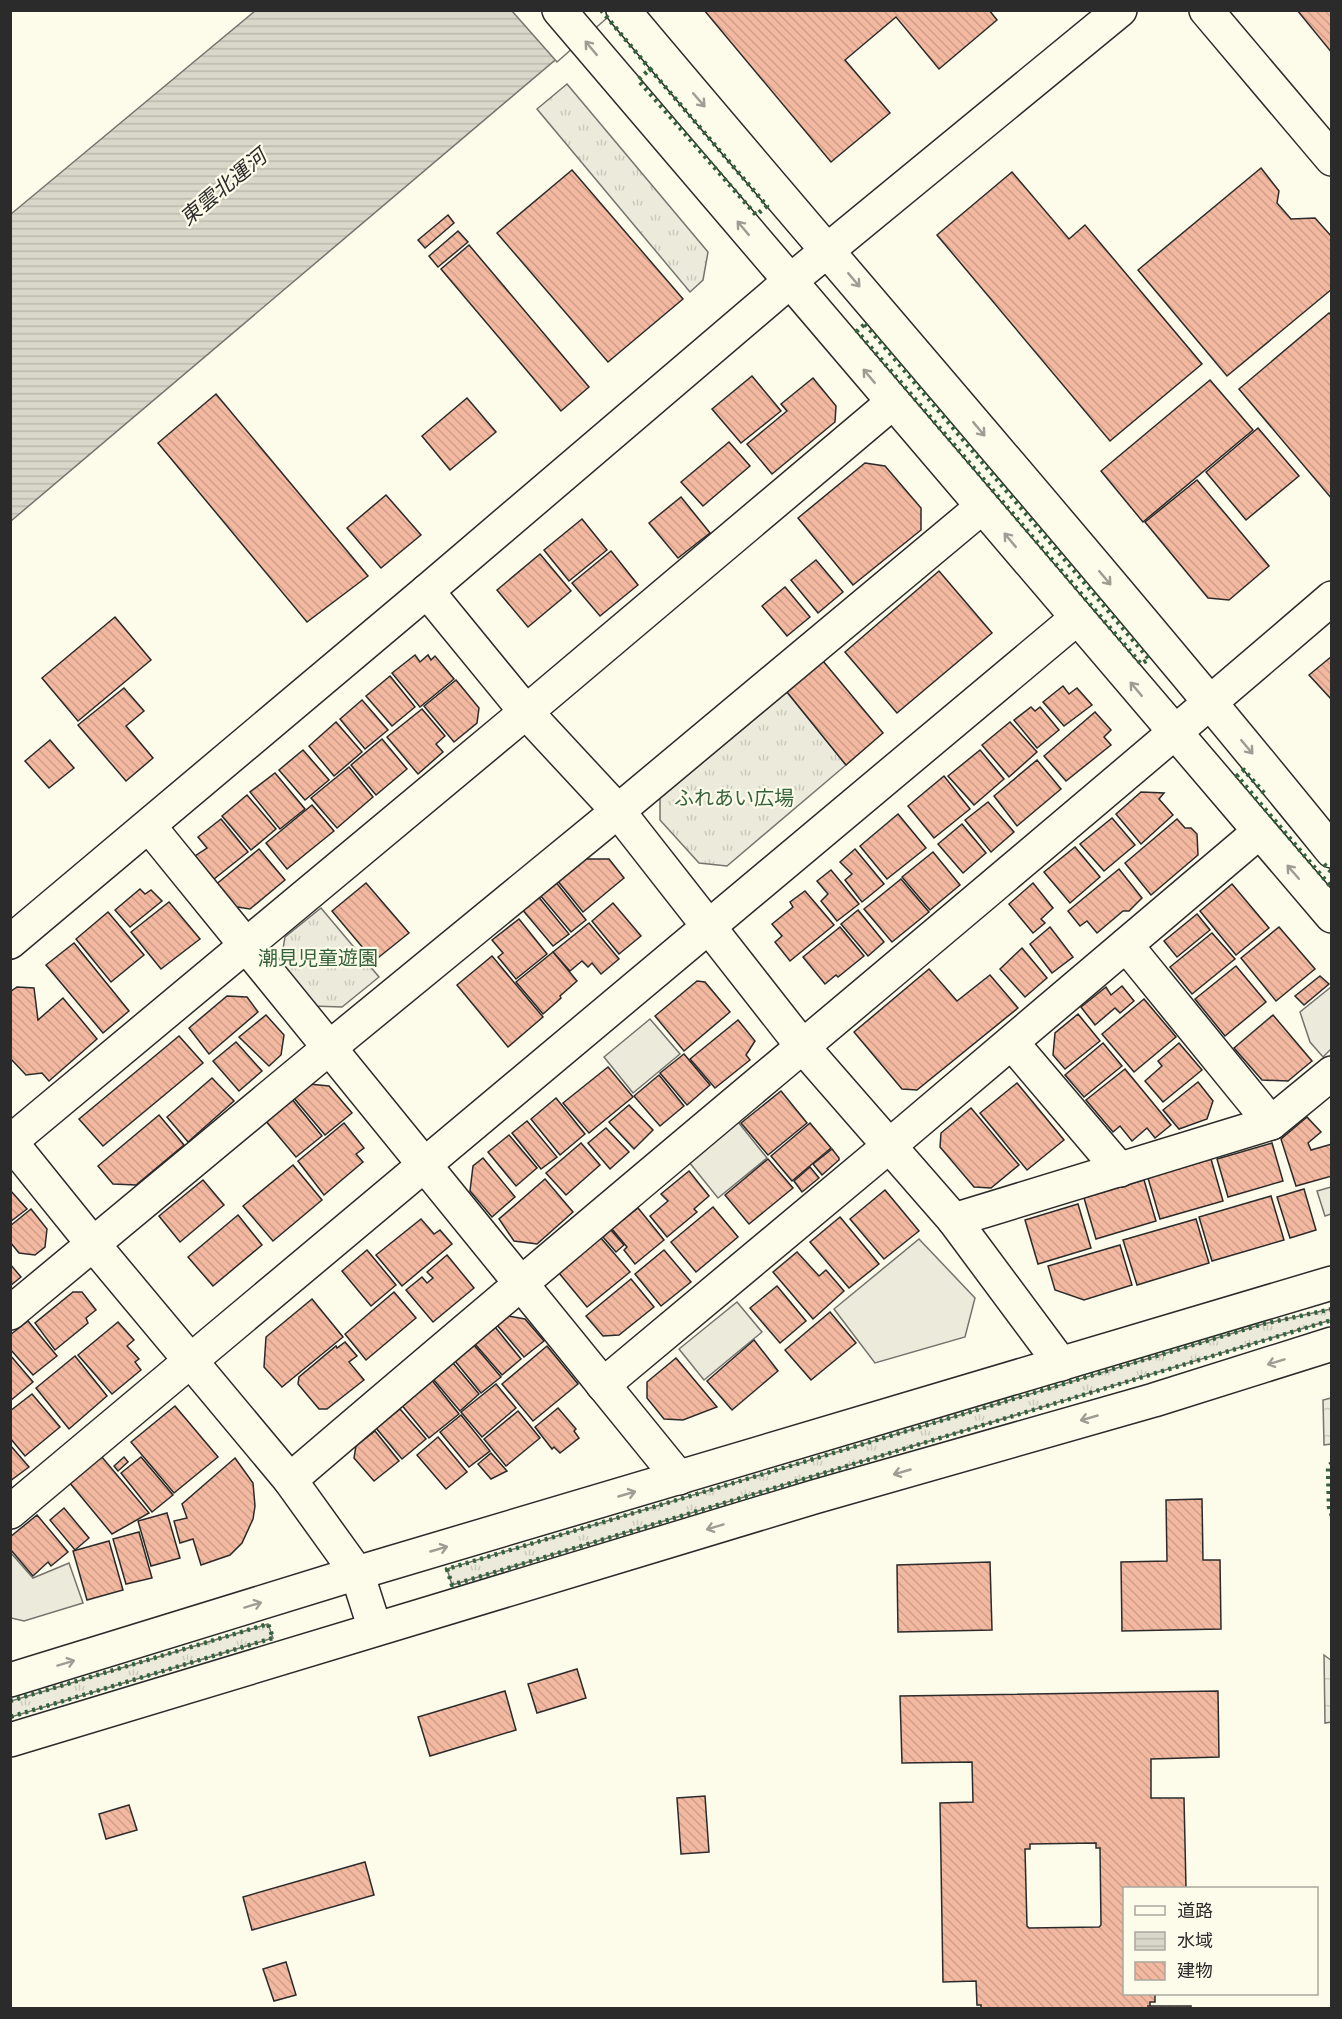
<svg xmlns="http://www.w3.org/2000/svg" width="1342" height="2019" font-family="Montserrat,'Noto Sans JP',sans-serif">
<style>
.grass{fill:url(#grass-tufts);stroke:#74746e;stroke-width:1.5}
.forest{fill:url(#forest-crowns);stroke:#74746e;stroke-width:1.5}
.parking{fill:#eceadb;stroke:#74746e;stroke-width:1.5}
.water{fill:url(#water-rules);stroke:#74746e;stroke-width:1.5}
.pier{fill:#fdfbea;stroke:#74746e;stroke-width:1.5}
.building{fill:url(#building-back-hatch);stroke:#2b2b2b;stroke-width:1.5;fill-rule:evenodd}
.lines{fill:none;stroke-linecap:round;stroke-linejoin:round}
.minor-casing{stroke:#2b2b2b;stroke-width:36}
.minor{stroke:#fdfbea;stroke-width:33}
.hedge{stroke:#34623c;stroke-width:4.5;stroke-dasharray:3 4.5;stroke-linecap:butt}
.oneway{stroke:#9e9d94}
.labels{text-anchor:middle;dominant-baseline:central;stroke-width:4.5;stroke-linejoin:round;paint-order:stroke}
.park-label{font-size:20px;fill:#34623c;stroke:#fdfbea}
.water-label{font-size:21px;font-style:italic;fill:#2b2b2b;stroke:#fdfbea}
</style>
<defs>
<pattern id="grass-tufts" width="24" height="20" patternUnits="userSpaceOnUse" patternTransform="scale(1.5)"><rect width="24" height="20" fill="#ecebdb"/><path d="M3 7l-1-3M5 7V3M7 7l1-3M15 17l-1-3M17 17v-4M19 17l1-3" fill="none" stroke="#cbcabc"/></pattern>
<pattern id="forest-crowns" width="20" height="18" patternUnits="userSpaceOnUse" patternTransform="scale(1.5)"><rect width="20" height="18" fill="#ecebdb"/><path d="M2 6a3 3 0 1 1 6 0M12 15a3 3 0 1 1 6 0" fill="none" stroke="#cbcabc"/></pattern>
<pattern id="water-rules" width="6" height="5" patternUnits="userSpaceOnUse" patternTransform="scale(1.5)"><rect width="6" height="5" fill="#d8d7c9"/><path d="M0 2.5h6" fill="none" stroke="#bab9ad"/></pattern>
<pattern id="building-back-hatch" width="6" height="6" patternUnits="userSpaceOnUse" patternTransform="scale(1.5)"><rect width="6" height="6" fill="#f2b8a0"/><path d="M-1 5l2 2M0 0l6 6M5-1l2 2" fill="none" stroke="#d09e8a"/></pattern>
</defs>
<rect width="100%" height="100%" fill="#fdfbea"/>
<g class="grass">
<polygon points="567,84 708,252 703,280 690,292 537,109"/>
<polygon points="787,692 846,765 727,866 699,863 660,820 660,798"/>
<polygon points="321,908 379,977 342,1007 312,1006 280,967 285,937"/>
<polygon points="1331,1309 1331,1320 452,1585 447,1569 1263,1324"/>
<polygon points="268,1624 273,1638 11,1717 11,1701"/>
</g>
<g class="forest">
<polygon points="1331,1398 1331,1444 1324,1445 1323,1400"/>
<polygon points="1324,1655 1332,1661 1331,1722 1325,1723"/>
</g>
<g class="parking">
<polygon points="1331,987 1331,1049 1323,1057 1310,1042 1300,1012"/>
<polygon points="650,1019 680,1054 633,1093 604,1057"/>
<polygon points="738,1122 767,1158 718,1198 689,1162"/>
<polygon points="1331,1187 1331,1214 1325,1216 1317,1191"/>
<polygon points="919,1239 975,1298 965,1337 875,1363 834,1309"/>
<polygon points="737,1302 762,1332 704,1380 679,1349"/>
<polygon points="11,1553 33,1578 69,1563 83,1603 24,1621 11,1618"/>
</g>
<polygon class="water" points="255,11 613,11 11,521 11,214"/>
<polygon class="pier" points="616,10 557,62 512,11"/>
<g class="building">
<polygon points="704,10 989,10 997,20 939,69 896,17 845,60 890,113 831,162"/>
<polygon points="1297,10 1332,10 1332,53"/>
<polygon points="1261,168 1279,191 1277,203 1291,219 1315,218 1332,237 1332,289 1227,376 1138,270"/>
<polygon points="572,170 683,299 608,362 497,233"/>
<polygon points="1012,172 1069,239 1085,225 1202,364 1110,441 937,235"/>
<polygon points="448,215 454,223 425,248 418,240"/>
<polygon points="458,231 468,242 438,267 429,256"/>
<polygon points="469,245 589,387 561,411 441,269"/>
<polygon points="1329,313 1332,316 1332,499 1239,389"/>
<polygon points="752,376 781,411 741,443 712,409"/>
<polygon points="813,378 836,406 835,422 772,474 747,444 787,411 781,404"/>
<polygon points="1210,380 1253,430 1143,522 1101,471"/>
<polygon points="216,394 368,576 307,622 158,443"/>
<polygon points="467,398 496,432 450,470 422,436"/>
<polygon points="1258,428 1299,476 1246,520 1206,472"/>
<polygon points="729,442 750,466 703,506 681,482"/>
<polygon points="865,463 885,466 921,508 921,530 853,585 798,518"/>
<polygon points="1197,480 1269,566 1229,600 1208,598 1145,522"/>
<polygon points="386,495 421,535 381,568 347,528"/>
<polygon points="681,497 710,533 678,558 649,523"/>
<polygon points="582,519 607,550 569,581 544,550"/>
<polygon points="611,551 638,585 600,616 572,583"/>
<polygon points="540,554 571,591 528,627 497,590"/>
<polygon points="816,560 843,592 818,613 791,580"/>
<polygon points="939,571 992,633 897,713 845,652"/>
<polygon points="785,587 810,617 787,636 762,606"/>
<polygon points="115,617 151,660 78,721 42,678"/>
<polygon points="415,655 420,662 428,655 431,660 435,656 454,679 420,707 392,673"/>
<polygon points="1332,656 1332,700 1309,675"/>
<polygon points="823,661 883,733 846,765 787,692"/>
<polygon points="390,676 415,707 392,726 366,696"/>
<polygon points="456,680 479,708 477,723 454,742 424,706"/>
<polygon points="1063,686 1069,694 1077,688 1092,705 1064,726 1043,702"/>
<polygon points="124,688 144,711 126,726 153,758 126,781 78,725"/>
<polygon points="362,700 388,730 365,749 340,719"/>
<polygon points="1031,707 1035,711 1040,707 1059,730 1037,748 1014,720"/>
<polygon points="422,709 445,736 436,744 443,752 418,774 387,737"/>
<polygon points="1095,712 1111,730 1104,737 1111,745 1066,781 1044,756"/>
<polygon points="336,722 362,752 334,776 309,746"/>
<polygon points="1010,722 1037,752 1009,777 982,745"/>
<polygon points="382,739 407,769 376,795 351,765"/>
<polygon points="50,740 74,768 49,788 25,761"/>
<polygon points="303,750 329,780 305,800 279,770"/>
<polygon points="980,750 1004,779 974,805 948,776"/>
<polygon points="1037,760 1061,789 1017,826 994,796"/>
<polygon points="349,767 373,797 337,828 311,798"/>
<polygon points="275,773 305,809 280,829 250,792"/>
<polygon points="944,776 970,809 934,838 908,806"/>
<polygon points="1141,792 1164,793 1159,799 1173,815 1141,844 1116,814"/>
<polygon points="247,795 276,829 251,850 222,816"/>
<polygon points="988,802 1014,832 991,852 965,820"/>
<polygon points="312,805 334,831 287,869 266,843"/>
<polygon points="898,814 926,848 887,879 860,846"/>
<polygon points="1112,818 1135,845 1104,871 1080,844"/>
<polygon points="221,819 248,852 214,879 195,856 207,848 198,837"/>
<polygon points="1177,819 1185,828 1191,828 1197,834 1198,855 1151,895 1125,863"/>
<polygon points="962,824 986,853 963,873 938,844"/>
<polygon points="1075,847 1100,877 1070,903 1044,872"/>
<polygon points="259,849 285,880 250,909 231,906 214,886"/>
<polygon points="855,849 884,884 862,902 845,880 852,874 840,862"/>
<polygon points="933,852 960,885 930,910 902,877"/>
<polygon points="582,859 609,859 624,878 583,912 557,880"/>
<polygon points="1119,869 1142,898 1129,911 1123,911 1097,933 1087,921 1080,926 1068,911"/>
<polygon points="831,870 859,904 837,921 821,901 828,894 817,881"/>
<polygon points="901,879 929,912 892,942 864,909"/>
<polygon points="555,881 586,920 571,932 540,895"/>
<polygon points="366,883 409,933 374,961 332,911"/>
<polygon points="1033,883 1053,908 1041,919 1045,923 1033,933 1009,904"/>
<polygon points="1232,884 1269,928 1236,955 1200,911"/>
<polygon points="140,889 145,894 151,890 162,901 130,927 115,910"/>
<polygon points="805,891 834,925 790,961 775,942 782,936 772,924 793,907 790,902"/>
<polygon points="537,895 569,934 553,946 521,908"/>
<polygon points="169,902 200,939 161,969 131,932"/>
<polygon points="613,903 641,936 619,954 592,921"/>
<polygon points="858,910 884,942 868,956 841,924"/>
<polygon points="108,912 144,955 111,982 76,939"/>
<polygon points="1197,914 1210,930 1177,957 1164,941"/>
<polygon points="519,919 547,954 516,979 498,957 503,953 492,940"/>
<polygon points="589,923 619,959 601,974 592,963 588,967 582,961 570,971 553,952"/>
<polygon points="840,927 864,956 838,977 836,975 825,984 803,957"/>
<polygon points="1050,927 1073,957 1052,973 1030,944"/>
<polygon points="1279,927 1315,969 1276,1001 1241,958"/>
<polygon points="1212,933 1235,959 1192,994 1170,967"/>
<polygon points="74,943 129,1011 103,1033 46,965"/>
<polygon points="1022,948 1047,978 1025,997 1000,969"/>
<polygon points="553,952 577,981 560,996 561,998 543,1014 516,982"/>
<polygon points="492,956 543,1017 508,1047 457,985"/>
<polygon points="1236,966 1266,1002 1225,1036 1195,999"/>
<polygon points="929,969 957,1001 990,975 1018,1008 917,1090 902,1089 854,1032"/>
<polygon points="1320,976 1329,984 1304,1005 1295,996"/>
<polygon points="697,981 705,982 730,1012 684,1051 655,1016"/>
<polygon points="1122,986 1134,1001 1120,1013 1115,1008 1095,1025 1081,1007 1106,987 1111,995"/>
<polygon points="17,987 34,988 38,1020 63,998 97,1039 49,1081 42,1073 26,1075 10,1058 10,992"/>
<polygon points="227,996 247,997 258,1012 209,1054 189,1028"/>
<polygon points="1144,999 1176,1037 1134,1072 1102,1034"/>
<polygon points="1078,1014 1100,1041 1065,1069 1053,1055 1055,1033"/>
<polygon points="266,1015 284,1035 281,1055 269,1066 239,1037"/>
<polygon points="1273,1015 1312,1061 1288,1081 1262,1080 1234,1048"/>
<polygon points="738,1020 755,1041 746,1055 750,1060 715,1088 690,1059"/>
<polygon points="179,1036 203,1063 103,1146 79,1119"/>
<polygon points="236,1042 262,1071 239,1091 213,1061"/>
<polygon points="1103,1043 1122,1066 1084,1097 1065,1075"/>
<polygon points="1179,1043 1202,1070 1163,1102 1145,1081 1162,1066 1158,1061"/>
<polygon points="684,1054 710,1085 687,1105 660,1073"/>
<polygon points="608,1067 633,1097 589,1133 563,1103"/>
<polygon points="1125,1069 1171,1125 1155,1138 1147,1128 1132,1141 1120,1126 1113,1132 1086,1100"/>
<polygon points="659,1075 684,1106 660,1126 634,1096"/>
<polygon points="212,1078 234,1101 188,1142 167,1117"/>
<polygon points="1198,1082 1213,1101 1207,1119 1179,1129 1163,1110"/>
<polygon points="1017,1083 1064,1140 1027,1170 980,1113"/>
<polygon points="309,1084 329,1086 352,1113 325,1135 293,1097"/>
<polygon points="781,1091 807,1123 768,1155 741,1123"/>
<polygon points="291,1098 322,1136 296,1157 265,1120"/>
<polygon points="556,1098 585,1134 560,1155 531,1119"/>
<polygon points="629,1105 653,1130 634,1149 609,1122"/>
<polygon points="971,1108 1019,1165 991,1188 974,1187 940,1147 941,1133"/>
<polygon points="159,1115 184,1145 136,1185 113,1184 98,1166"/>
<polygon points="1307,1117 1321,1132 1308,1143 1311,1150 1332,1144 1332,1176 1296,1186 1281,1139"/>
<polygon points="527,1121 557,1157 541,1169 512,1133"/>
<polygon points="344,1123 364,1148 356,1154 363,1162 324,1195 298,1161"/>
<polygon points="810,1123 831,1148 792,1181 771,1156"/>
<polygon points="606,1128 629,1152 610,1169 588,1143"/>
<polygon points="509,1135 537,1168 516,1186 488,1152"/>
<polygon points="581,1143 600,1165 566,1195 546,1173"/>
<polygon points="1272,1143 1283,1181 1228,1197 1217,1159"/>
<polygon points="832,1149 839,1158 839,1160 822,1175 813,1164"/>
<polygon points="483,1158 515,1197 492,1217 470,1191 473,1166"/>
<polygon points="768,1159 793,1188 749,1224 725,1195"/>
<polygon points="1211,1159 1223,1201 1160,1219 1148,1178"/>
<polygon points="293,1165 322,1200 273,1241 243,1206"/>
<polygon points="810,1167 819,1178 802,1192 794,1181"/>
<polygon points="689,1171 709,1196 694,1209 697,1212 667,1237 650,1216 668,1201 661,1194"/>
<polygon points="545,1179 573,1212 537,1244 514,1241 499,1219"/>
<polygon points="203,1180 224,1205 180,1242 159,1216"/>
<polygon points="1144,1180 1156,1221 1096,1239 1084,1198"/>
<polygon points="1304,1189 1316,1230 1290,1238 1277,1197"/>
<polygon points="10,1190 27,1209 10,1222"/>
<polygon points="885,1190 919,1231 884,1259 850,1219"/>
<polygon points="1271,1196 1284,1240 1212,1261 1199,1217"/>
<polygon points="1078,1204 1091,1248 1038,1264 1025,1220"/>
<polygon points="713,1207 738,1237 696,1272 671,1242"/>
<polygon points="638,1208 664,1240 635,1264 624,1250 627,1247 612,1229"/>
<polygon points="31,1209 47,1229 45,1247 35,1255 19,1253 10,1242 10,1226"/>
<polygon points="238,1215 262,1245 213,1286 188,1257"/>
<polygon points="840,1217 879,1264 849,1288 810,1242"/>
<polygon points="421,1219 434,1234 440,1230 452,1244 402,1286 376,1255"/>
<polygon points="1196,1219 1209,1263 1137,1285 1123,1240"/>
<polygon points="611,1230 624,1245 616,1252 603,1237"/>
<polygon points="601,1238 630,1272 587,1307 559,1273"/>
<polygon points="1120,1245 1132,1285 1084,1300 1055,1290 1048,1266"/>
<polygon points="367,1250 396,1285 371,1306 342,1271"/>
<polygon points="664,1250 691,1282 661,1306 635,1274"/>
<polygon points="797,1252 819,1276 826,1270 844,1291 813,1319 773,1272"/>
<polygon points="447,1255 474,1288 433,1322 406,1290 422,1277 427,1283 433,1278 427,1272"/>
<polygon points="10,1264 21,1277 10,1286"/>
<polygon points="631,1279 654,1307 619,1335 603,1336 586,1316"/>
<polygon points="777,1286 806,1321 780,1343 750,1308"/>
<polygon points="73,1292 82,1292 96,1310 86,1318 88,1323 55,1350 35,1323"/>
<polygon points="394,1292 416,1318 366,1360 345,1334"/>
<polygon points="312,1299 343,1337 282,1387 264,1367 266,1337"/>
<polygon points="830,1312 856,1343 811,1380 785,1350"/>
<polygon points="508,1316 525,1319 544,1341 524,1357 497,1325"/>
<polygon points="28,1321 57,1356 33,1375 10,1349 10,1335"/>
<polygon points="118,1322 134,1340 127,1346 139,1359 135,1362 141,1370 112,1394 78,1355"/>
<polygon points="495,1327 521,1359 502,1375 475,1344"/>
<polygon points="754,1340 778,1371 732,1410 707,1381"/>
<polygon points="345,1342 357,1356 349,1362 364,1380 327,1409 319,1409 298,1384 299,1377 336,1346 337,1348"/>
<polygon points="474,1345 501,1377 481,1393 455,1361"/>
<polygon points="547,1346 578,1384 533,1421 502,1384"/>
<polygon points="10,1355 33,1382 10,1401"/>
<polygon points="75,1356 107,1396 69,1429 36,1388"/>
<polygon points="676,1358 717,1407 683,1420 664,1419 647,1398 647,1382"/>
<polygon points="453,1363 479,1394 460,1411 433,1379"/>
<polygon points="430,1378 459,1414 429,1438 400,1403"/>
<polygon points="496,1384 516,1408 482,1437 461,1412"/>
<polygon points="32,1394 60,1427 25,1456 10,1438 10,1411"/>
<polygon points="175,1406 218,1457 174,1493 131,1442"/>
<polygon points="558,1408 576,1429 574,1431 579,1438 560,1453 554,1447 552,1449 535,1427"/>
<polygon points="400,1409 426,1439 402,1459 376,1428"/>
<polygon points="518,1411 540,1438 506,1466 484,1439"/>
<polygon points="461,1415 490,1451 469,1467 440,1432"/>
<polygon points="375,1431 399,1461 374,1481 354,1458 356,1446"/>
<polygon points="438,1437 467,1472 446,1489 417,1455"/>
<polygon points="10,1445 29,1467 10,1481"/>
<polygon points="491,1453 507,1471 491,1479 478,1464"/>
<polygon points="101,1456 149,1513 112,1534 69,1482"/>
<polygon points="124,1457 128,1462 118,1471 114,1466"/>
<polygon points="141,1457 173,1495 152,1512 121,1473"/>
<polygon points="235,1458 253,1483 255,1506 253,1519 242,1543 230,1555 201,1565 193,1539 180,1543 174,1521 187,1518 182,1504"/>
<polygon points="1202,1499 1203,1560 1220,1560 1221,1629 1122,1631 1121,1562 1167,1561 1166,1500"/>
<polygon points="64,1508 89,1538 75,1550 50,1520"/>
<polygon points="167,1513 180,1558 151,1566 138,1521"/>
<polygon points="37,1515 68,1552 51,1566 48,1562 33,1576 10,1549 10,1537"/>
<polygon points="139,1532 152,1578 126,1584 113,1539"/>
<polygon points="109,1541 123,1590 87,1600 73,1551"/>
<polygon points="990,1562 992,1630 898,1632 897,1565"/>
<polygon points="577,1669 586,1698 537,1713 528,1684"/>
<polygon points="505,1691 516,1730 430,1756 418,1717"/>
<path d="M1218 1691 1219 1757 1151 1759V1798H1184L1186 1888H1124V1994H1155V2002H1150V2006H1147H1191V2008H981V2005H977L976 1981 943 1982 940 1803 973 1802 972 1762 902 1763 900 1696ZM1096 1843V1848H1100L1101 1925 1099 1927 1029 1928 1027 1926 1025 1849H1030V1844Z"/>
<polygon points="705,1796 709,1852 681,1854 677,1798"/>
<polygon points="129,1805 137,1830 106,1839 99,1814"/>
<polygon points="365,1862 374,1895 252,1930 243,1897"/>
<polygon points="286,1962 296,1995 274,2001 263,1969"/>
</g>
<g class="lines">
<g class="minor-casing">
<g id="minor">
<polyline points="559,10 1332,916"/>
<path d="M623 10C859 291 1101 566 1332 851"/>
<polyline points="1206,10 1332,159"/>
<polyline points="427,591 526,712 618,811 803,1047 954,1220 1061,1364"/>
<polyline points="149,826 679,1478"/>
<polyline points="10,942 427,591 789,282 1120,10"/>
<polyline points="1126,945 1271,1123"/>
<polyline points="1012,1043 1120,1170"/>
<polyline points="10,1141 93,1244 290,1480 357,1573 375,1629"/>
<polyline points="10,1142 526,712 892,403"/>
<polyline points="954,1220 1271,1123 1332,1073"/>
<polyline points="10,1313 329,1048 618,811 982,507"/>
<polyline points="603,1385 889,1146 1259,832"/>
<path d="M290 1480C635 1184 987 895 1332 598"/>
<polyline points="10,1512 1077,618"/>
<polyline points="10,1680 357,1573 1332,1283"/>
<polyline points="10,1740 814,1497 1154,1400 1332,1344"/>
</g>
</g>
<use href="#minor" class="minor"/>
<g class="hedge">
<polyline points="601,10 650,69 649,70"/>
<polygon points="650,69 767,206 756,215 638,80"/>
<polygon points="865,324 1149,659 1141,664 857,331"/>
<polyline points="1264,793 1244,770 1237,776 1332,888"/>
<polyline points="1324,864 1332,873"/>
<polyline points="1332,1309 1263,1324 447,1569 452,1585 1332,1320"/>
<polyline points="1332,1463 1328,1466 1329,1507 1332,1516"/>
<polyline points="10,1701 268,1624 273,1638 10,1717"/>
</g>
</g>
<defs><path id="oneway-shaft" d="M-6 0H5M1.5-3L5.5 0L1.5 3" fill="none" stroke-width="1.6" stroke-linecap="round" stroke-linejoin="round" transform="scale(1.5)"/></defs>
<g class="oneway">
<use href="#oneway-shaft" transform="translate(591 48) rotate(-130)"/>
<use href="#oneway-shaft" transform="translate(699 100) rotate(49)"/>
<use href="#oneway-shaft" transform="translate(743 228) rotate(-130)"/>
<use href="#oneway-shaft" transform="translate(854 280) rotate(50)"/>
<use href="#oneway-shaft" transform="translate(869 376) rotate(-130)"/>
<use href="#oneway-shaft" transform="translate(979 429) rotate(50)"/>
<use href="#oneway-shaft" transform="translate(1010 540) rotate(-130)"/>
<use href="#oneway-shaft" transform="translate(1105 578) rotate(50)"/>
<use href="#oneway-shaft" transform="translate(1136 689) rotate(-130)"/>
<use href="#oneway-shaft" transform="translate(1247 747) rotate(50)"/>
<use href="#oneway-shaft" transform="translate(1293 872) rotate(-131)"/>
<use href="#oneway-shaft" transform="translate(1276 1362) rotate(163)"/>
<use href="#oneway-shaft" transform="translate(1089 1418) rotate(164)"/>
<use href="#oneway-shaft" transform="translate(902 1472) rotate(164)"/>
<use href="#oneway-shaft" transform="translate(627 1494) rotate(-16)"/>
<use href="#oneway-shaft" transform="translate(715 1527) rotate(163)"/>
<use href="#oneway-shaft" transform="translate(439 1549) rotate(-16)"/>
<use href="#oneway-shaft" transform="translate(253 1605) rotate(-17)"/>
<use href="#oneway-shaft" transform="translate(66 1663) rotate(-17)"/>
</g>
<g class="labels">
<g class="park-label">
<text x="734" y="798">ふれあい広場</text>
<text x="318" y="958">潮見児童遊園</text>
</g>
<g class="water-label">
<text transform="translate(223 187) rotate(-40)">東雲北運河</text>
</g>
</g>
<rect width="1342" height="2019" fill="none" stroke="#2b2b2b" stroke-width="24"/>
<rect x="1123" y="1887" width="195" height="108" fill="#fdfbea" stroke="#a9a89e" stroke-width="1.5"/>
<rect x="1135" y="1906" width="30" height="9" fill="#fdfbea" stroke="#a9a89e" stroke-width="1.5"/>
<text x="1177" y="1917" font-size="18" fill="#2b2b2b">道路</text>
<rect x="1135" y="1932" width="30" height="18" fill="url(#water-rules)" stroke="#a9a89e" stroke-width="1.5"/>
<text x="1177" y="1947" font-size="18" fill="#2b2b2b">水域</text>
<rect x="1135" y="1962" width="30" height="18" fill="url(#building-back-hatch)" stroke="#a9a89e" stroke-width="1.5"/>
<text x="1177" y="1977" font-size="18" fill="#2b2b2b">建物</text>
</svg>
